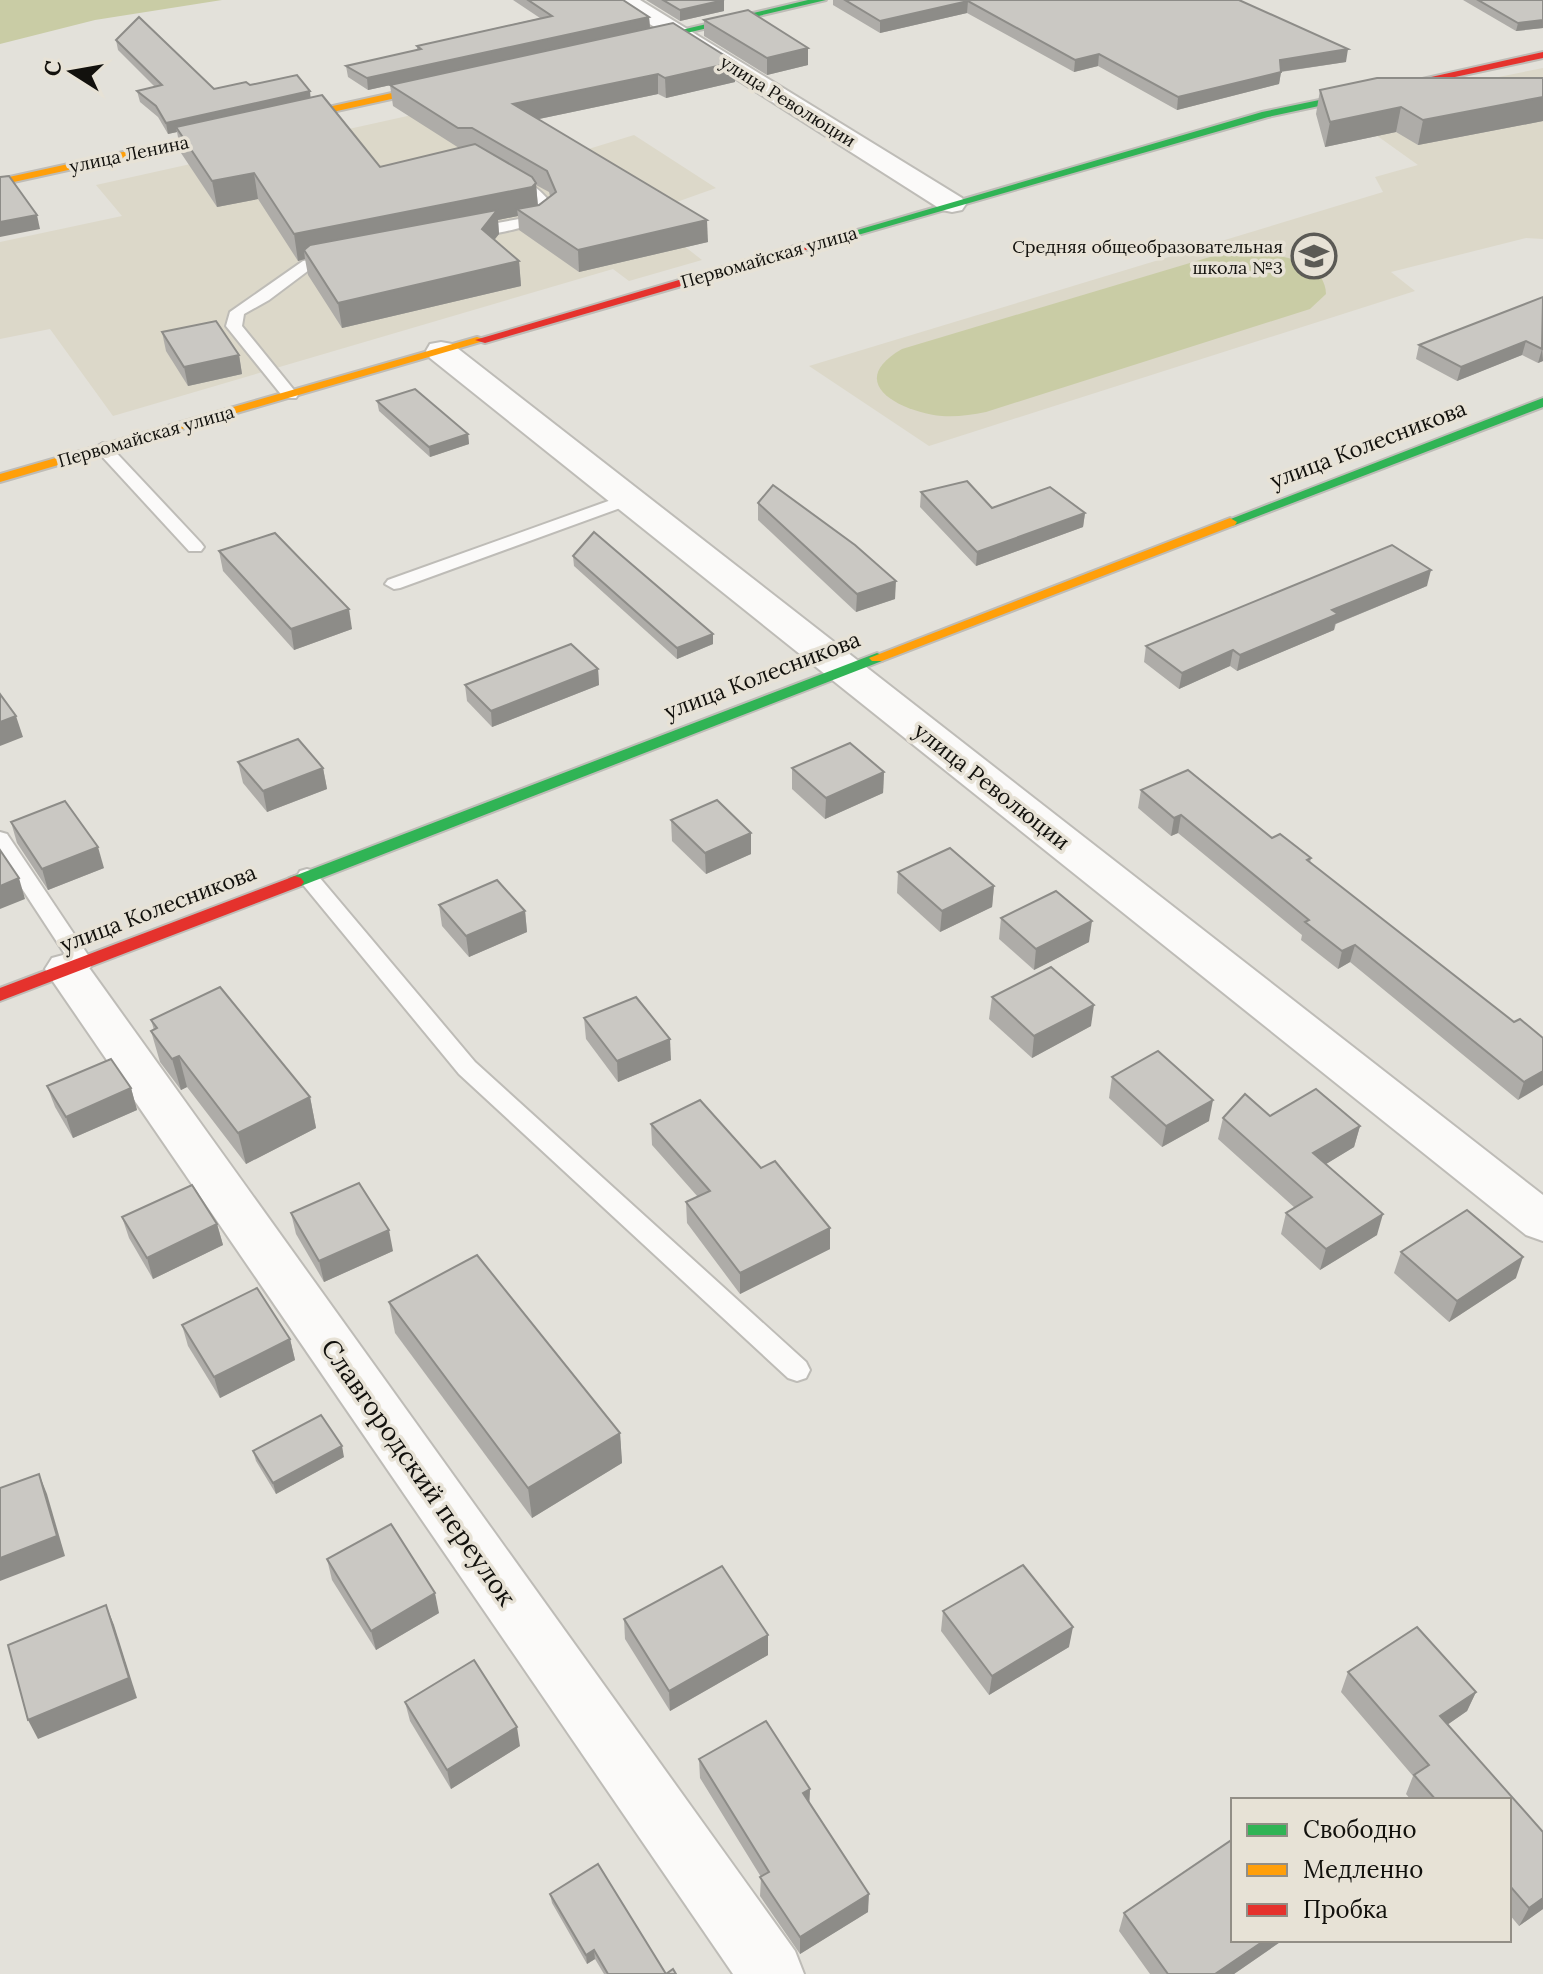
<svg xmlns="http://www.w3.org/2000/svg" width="1543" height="1974" font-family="Lora,serif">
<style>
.built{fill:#dcd8c9}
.green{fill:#c9cca5}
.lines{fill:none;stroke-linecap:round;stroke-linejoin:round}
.lane-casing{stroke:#bebcb7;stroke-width:4}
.street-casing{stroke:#bebcb7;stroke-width:4}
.fast-casing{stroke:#bebcb7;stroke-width:4}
.slow-casing{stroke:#bebcb7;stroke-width:4}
.jam-casing{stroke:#bebcb7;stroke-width:4}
.lane{fill:#fbfaf9;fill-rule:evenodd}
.street{fill:#fbfaf9;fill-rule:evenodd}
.fast{fill:#30b455;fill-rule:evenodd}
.slow{fill:#ff9f0a;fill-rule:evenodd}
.jam{fill:#e5322d;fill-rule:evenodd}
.wall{fill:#aeaca8;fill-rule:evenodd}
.shaded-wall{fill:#8d8c88}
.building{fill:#cac8c3;stroke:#8d8c88;stroke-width:2}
.labels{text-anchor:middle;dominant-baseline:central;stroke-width:7;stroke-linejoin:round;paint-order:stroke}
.far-street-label{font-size:18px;fill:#12110d;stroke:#e7e2d6}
.far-poi-label{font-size:18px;fill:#12110d;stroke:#e7e2d6;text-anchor:end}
.street-label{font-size:22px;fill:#12110d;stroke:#e7e2d6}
.near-street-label{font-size:26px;fill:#12110d;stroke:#e7e2d6}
</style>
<rect width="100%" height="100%" fill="#e3e1da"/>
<g class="built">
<polygon points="1543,68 1543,239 1526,238 1391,272 1415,291 929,446 809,366 1383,192 1375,177 1418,165 1355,120 1365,104"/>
<polygon points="412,115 569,155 634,135 716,188 643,214 702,260 629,281 613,269 113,416 50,329 0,339 0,242 122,216 96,185"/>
</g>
<g class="green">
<polygon points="0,0 222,0 95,20 0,44"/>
<path d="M1238 252C1266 253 1325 256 1326 294L1310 309 986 412C971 415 957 417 942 416 901 412 843 383 902 349L1220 254Z"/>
</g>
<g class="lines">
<g class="lane-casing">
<g id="lane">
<path d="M507 178C527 176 547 195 556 211 543 226 484 238 464 235V229L536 216 542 210 536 201 507 184Z"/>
<polygon points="333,255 338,256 338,262 313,267 269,300 244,314 242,326 298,395 296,398 284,398 226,326 230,312 303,261"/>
<polygon points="103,443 109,445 201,543 204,547 201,551 189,551 97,451 95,448"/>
<polygon points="628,494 636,499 634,503 400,588 394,589 385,584 388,580"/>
<polygon points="0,832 7,834 90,958 93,963 90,968 74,968 0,855"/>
<polygon points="307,869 314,871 475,1062 806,1362 810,1370 806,1378 797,1381 788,1378 459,1074 300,881 297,876 300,871"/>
</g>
</g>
<g class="street-casing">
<g id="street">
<polygon points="612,0 640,0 962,198 966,204 962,210 952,212 942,210"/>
<polygon points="441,342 452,344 1543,1195 1543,1241 1526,1235 430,358 426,351 430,344"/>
<polygon points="67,954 82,958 795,1951 804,1974 733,1974 52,980 45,969 52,958"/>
</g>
</g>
<g class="fast-casing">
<g id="fast">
<polygon points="808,0 826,0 627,47 622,44"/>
<polygon points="1329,98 1334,101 1333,103 1268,117 809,249 799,247 1262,112"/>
<polygon points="1543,398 1543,407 1235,525 1230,526 1223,522"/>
<polygon points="877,653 882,655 882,661 301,886 289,886 286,882 289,878"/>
</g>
</g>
<g class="slow-casing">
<g id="slow">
<polygon points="451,80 455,81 455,85 0,185 0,179"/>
<polygon points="477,337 487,340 0,482 0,474"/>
<polygon points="1230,518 1237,522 1235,525 882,661 872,661 869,658"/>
</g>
</g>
<g class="jam-casing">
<g id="jam">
<polygon points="1543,52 1543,58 1329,104 1324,101"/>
<polygon points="805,243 811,247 809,249 485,343 475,340"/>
<polygon points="295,876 301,878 304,882 301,886 0,1001 0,988"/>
</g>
</g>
<use href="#lane" class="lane"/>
<use href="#street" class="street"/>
<use href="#fast" class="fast"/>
<use href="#slow" class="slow"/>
<use href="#jam" class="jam"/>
</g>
<g class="wall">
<polygon points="513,0 623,0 649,17 650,28 368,90 348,77 346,66 417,50 417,46 540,18"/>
<polygon points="646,0 723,0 724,11 680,21"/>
<polygon points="833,0 1239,0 1346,62 1281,72 1279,84 1177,110 1098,66 1074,72 967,13 880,33 833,5"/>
<polygon points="1463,0 1543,0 1543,28 1516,31"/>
<polygon points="704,20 808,65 767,75 704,36"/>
<path d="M116 40 214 89 250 85 311 98 380 167 459 148 393 106 390 85 735 62V82L666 98 658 94 539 119 708 242 579 272 519 230 518 216 498 220 499 234 494 240 519 261 521 286 342 328 308 275 305 259 298 261 258 199 217 207 181 153 177 132 168 134 158 117 140 102 137 91 155 87 118 50ZM536 185 549 192 550 196 538 205Z"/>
<polygon points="1543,78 1543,121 1418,145 1396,132 1325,147 1316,114 1320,90"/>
<polygon points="1543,297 1543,361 1538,363 1522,355 1457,381 1416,359 1419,345"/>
<polygon points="162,332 239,355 242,374 188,386 166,351"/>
<polygon points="377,401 468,434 469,444 430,457 379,411"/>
<polygon points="921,492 992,508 1085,513 1083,527 976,566 920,507"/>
<polygon points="758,503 895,599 856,612 758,520"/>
<polygon points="219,551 352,629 294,650 223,571"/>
<polygon points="573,556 713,634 713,644 677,659 574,566"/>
<polygon points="1427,586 1336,624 1334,630 1237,671 1230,666 1179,689 1144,662 1146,646"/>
<polygon points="598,669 599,685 492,727 467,701 465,685"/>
<polygon points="238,762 323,768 327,789 267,812 243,783"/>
<polygon points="792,768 884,772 883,793 825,819 792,789"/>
<polygon points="1141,790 1272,838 1311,858 1310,863 1514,1022 1543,1038 1518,1100 1350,962 1338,969 1301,940 1302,935 1178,833 1171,836 1138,808"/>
<polygon points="671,820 751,833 751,854 706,874 672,841"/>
<polygon points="11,822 104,868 48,890 17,843"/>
<polygon points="898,872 994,886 992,907 940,932 897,893"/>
<polygon points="439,905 525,911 527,932 469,957 442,926"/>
<polygon points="1001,918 1089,942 1034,970 999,939"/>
<polygon points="992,997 1091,1026 1032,1058 989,1019"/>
<polygon points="584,1018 671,1060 618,1082 586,1039"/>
<polygon points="151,1020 310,1097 316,1128 246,1164 187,1087 181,1090 160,1062 151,1031 154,1030"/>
<polygon points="1112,1077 1209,1121 1162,1147 1109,1098"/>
<polygon points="47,1086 131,1088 137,1110 73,1138 55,1107"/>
<polygon points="1270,1116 1360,1126 1354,1147 1326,1164 1377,1235 1320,1270 1281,1234 1286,1213 1295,1208 1218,1139 1223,1118"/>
<polygon points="651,1124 830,1249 740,1294 687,1223 686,1202 698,1197 652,1145"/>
<polygon points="291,1213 393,1251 324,1282 296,1234"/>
<polygon points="122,1217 217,1224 223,1245 153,1279 129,1238"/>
<polygon points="1401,1252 1516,1278 1449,1322 1394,1273"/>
<polygon points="389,1302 620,1433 622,1463 532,1518 395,1333"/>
<polygon points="182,1325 290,1339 295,1360 220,1398 188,1346"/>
<polygon points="253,1451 344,1457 276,1494 256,1461"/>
<polygon points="327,1559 439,1613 376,1650 332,1580"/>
<polygon points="943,1611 1069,1647 989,1695 941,1631"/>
<polygon points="624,1619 768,1635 768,1655 670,1711 625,1639"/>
<polygon points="1417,1627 1476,1692 1467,1711 1447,1725 1543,1832 1543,1909 1519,1926 1509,1914 1509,1800 1411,1800 1406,1794 1413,1776 1341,1692 1348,1672"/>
<polygon points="405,1702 520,1746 451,1789 410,1721"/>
<polygon points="699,1759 810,1789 809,1803 868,1912 800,1954 760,1896 761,1877 700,1778"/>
<polygon points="550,1894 666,1974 604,1974 595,1959 587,1964 552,1903"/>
<polygon points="1124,1913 1233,1940 1283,1940 1234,1974 1150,1974 1119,1931"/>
</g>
<g class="shaded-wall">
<polygon points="724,0 724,11 680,21 680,10"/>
<polygon points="968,1 967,13 880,33 880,21"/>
<polygon points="649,17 650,28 368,90 367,78"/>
<polygon points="1543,20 1543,28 1516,31 1518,23"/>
<polygon points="808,48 808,65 767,75 767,58"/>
<polygon points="1348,49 1346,62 1278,72 1280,60"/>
<polygon points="1099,54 1098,66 1074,72 1075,60"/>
<polygon points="735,62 735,82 666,98 665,78"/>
<polygon points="1281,72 1279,84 1177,110 1178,97"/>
<polygon points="658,74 658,94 515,124 513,104"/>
<polygon points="310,91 311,102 176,127 177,132 168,134 166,123"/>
<polygon points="1543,97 1543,121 1418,145 1423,120"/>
<polygon points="1401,107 1396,132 1325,147 1330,122"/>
<polygon points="254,173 258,199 217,207 212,181"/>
<polygon points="536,183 538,209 517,209 518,216 498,220 499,234 484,253 304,250 305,259 298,261 294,234"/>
<polygon points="37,215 40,229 0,237 0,222"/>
<polygon points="707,220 708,242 579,272 578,250"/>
<polygon points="519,261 521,286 342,328 338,303"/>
<polygon points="1526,341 1522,355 1457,381 1461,367"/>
<polygon points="1542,349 1543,361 1538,363"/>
<polygon points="239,355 242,374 188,386 184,367"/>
<polygon points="468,434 469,444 430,457 429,447"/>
<polygon points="1085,513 1083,527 976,566 977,552"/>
<polygon points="1431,570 1427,586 1335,624 1334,630 1237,671 1240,655 1332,610"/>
<polygon points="896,581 895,599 856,612 857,594"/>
<polygon points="349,609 352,629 294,650 291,629"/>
<polygon points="713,634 713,644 677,659 677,648"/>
<polygon points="1233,650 1230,666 1179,689 1182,673"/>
<polygon points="598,669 599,685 492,727 491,711"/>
<polygon points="16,716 23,737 0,746 0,722"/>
<polygon points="323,768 327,789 267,812 263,791"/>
<polygon points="884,772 883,793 825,819 826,798"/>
<polygon points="1181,815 1178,833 1171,836 1174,818"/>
<polygon points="751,833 751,854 706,874 705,853"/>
<polygon points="98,847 104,868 48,890 42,869"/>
<polygon points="19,878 25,899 0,909 0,886"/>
<polygon points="994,886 992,907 940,932 942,911"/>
<polygon points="525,911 527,932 469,957 466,936"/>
<polygon points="1092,921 1089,942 1034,970 1036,949"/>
<polygon points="1355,945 1350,962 1338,969 1342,951"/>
<polygon points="1094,1005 1091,1026 1032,1058 1034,1036"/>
<polygon points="670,1039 671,1060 618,1082 617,1061"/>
<polygon points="179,1056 187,1087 181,1090 172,1059"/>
<polygon points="1543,1071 1543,1085 1518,1100 1524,1082"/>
<polygon points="131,1088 137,1110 73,1138 66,1117"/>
<polygon points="310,1097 316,1128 246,1164 238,1133"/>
<polygon points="1213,1100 1209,1121 1162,1147 1166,1126"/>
<polygon points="1360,1126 1354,1147 1308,1175 1313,1153"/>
<polygon points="1383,1214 1377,1235 1320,1270 1326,1249"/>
<polygon points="217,1224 223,1245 153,1279 147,1258"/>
<polygon points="830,1228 830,1249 740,1294 740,1273"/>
<polygon points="389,1230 393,1251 324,1282 319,1261"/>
<polygon points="1523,1257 1516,1278 1449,1322 1457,1301"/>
<polygon points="290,1339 295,1360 220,1398 214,1377"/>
<polygon points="620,1433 622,1463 532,1518 528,1488"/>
<polygon points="342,1446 344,1457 276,1494 273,1483"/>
<polygon points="39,1474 47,1494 65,1556 0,1581 0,1558"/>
<polygon points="435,1593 439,1613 376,1650 371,1631"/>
<polygon points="106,1605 114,1625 137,1698 38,1739 28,1720"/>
<polygon points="1073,1627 1069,1647 989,1695 992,1676"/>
<polygon points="768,1635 768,1655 670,1711 669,1691"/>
<polygon points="1476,1692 1467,1711 1431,1736 1440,1716"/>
<polygon points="517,1727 520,1746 451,1789 447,1770"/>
<polygon points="810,1789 809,1808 803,1793"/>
<polygon points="869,1894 868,1912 800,1954 800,1937"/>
<polygon points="1543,1898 1543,1909 1519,1926 1529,1908"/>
<polygon points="1265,1940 1283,1940 1234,1974 1215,1974"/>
<polygon points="594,1950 595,1959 587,1964 586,1955"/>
</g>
<g class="building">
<polygon points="528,0 623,0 649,17 367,78 346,66 421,49 417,46 552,16"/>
<polygon points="663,0 724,0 680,10"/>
<polygon points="845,0 1239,0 1348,49 1280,60 1281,72 1178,97 1099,54 1075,60 968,1 880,21"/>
<polygon points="1478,0 1543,0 1543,20 1518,23"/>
<polygon points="748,10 808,48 767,58 704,20"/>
<polygon points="139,17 214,89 246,82 250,85 297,75 310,91 166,123 156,106 137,91 162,85 116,40"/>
<polygon points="673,23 735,62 665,78 658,74 513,104 707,220 578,250 517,209 539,205 556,192 547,171 472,128 458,128 390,85"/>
<polygon points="1377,78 1543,78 1543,97 1423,120 1401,107 1330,122 1320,90"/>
<polygon points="322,95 380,167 475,144 532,177 536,183 532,187 294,234 254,173 212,181 176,127"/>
<polygon points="9,176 37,215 0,222 0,177"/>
<polygon points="497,210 482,229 519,261 338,303 304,250 310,245"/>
<polygon points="1543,297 1542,349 1526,341 1461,367 1419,345"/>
<polygon points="216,321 239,355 184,367 162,332"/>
<polygon points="415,389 468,434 429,447 377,401"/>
<polygon points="967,481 992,508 1050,487 1085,513 977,552 921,492"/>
<polygon points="773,485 855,545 896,581 857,594 758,503"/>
<polygon points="594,532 713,634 677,648 573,556"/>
<polygon points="275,533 349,609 291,629 219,551"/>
<polygon points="1392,545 1431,570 1332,610 1338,614 1240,655 1233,650 1182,673 1146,646"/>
<polygon points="571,644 598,669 491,711 465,685"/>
<polygon points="0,694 16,716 0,722"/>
<polygon points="298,739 323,768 263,791 238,762"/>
<polygon points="850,743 884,772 826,798 792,768"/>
<polygon points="1188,770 1272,838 1280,834 1311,858 1307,860 1514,1022 1520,1019 1543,1038 1543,1071 1524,1082 1355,945 1342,951 1305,922 1309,920 1181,815 1174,818 1141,790"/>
<polygon points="717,800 751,833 705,853 671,820"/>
<polygon points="65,801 98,847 42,869 11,822"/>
<polygon points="950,848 994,886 942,911 898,872"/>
<polygon points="0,850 19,878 0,886"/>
<polygon points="497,880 525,911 466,936 439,905"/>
<polygon points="1056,891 1092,921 1036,949 1001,918"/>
<polygon points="1051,967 1094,1005 1034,1036 992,997"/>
<polygon points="220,987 310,1097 238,1133 179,1056 172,1059 151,1031 157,1028 151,1020"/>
<polygon points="636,997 670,1039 617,1061 584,1018"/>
<polygon points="1158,1051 1213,1100 1166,1126 1112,1077"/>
<polygon points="111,1059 131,1088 66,1117 47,1086"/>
<polygon points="1316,1089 1360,1126 1313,1153 1383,1214 1326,1249 1286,1213 1312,1197 1223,1118 1245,1094 1270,1116"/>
<polygon points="700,1100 761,1168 775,1161 830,1228 740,1273 686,1202 710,1191 651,1124"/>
<polygon points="359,1183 389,1230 319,1261 291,1213"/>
<polygon points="192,1185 217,1224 147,1258 122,1217"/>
<polygon points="1467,1210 1523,1257 1457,1301 1401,1252"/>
<polygon points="477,1255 620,1433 528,1488 389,1302"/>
<polygon points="257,1288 290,1339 214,1377 182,1325"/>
<polygon points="321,1415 342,1446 273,1483 253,1451"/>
<polygon points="39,1474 57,1536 0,1558 0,1488"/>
<polygon points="391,1524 435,1593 371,1631 327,1559"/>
<polygon points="1023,1565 1073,1627 992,1676 943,1611"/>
<polygon points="722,1566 768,1635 669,1691 624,1619"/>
<polygon points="106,1605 129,1678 28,1720 8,1645"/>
<polygon points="1417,1627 1476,1692 1440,1716 1543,1832 1543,1898 1529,1908 1509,1885 1509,1800 1436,1800 1414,1775 1429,1765 1348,1672"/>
<polygon points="474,1660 517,1727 447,1770 405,1702"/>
<polygon points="766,1721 810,1789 803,1793 869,1894 800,1937 760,1877 769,1872 699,1759"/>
<polygon points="1233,1839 1233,1940 1265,1940 1215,1974 1168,1974 1124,1913"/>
<polygon points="598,1864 666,1974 608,1974 594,1950 586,1955 550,1894"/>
<polygon points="673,1969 676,1974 666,1974"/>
</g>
<defs>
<g id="school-ring" transform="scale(2.3)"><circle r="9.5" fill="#e7e2d6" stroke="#5b5a55" stroke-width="1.5"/><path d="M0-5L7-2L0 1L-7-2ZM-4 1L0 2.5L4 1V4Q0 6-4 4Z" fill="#5b5a55"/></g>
</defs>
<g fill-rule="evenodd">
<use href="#school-ring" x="1314" y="256"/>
</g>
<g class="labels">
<g class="far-street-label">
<text transform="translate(788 101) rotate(32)">улица Революции</text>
<text transform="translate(129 154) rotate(-12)">улица Ленина</text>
<text transform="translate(769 257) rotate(-16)">Первомайская улица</text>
<text transform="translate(146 436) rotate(-16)">Первомайская улица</text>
</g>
<g class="far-poi-label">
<text x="1283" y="246">Средняя общеобразовательная<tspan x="1283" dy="21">школа №3</tspan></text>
</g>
<g class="street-label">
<text transform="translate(1368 444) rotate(-21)">улица Колесникова</text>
<text transform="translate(762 675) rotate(-21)">улица Колесникова</text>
<text transform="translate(992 786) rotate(38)">улица Революции</text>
<text transform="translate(158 908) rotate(-21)">улица Колесникова</text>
</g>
<g class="near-street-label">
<text transform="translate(419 1472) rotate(55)">Славгородский переулок</text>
</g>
</g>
<rect x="1231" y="1798" width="280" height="144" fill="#e7e2d6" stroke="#928e86" stroke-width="2"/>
<rect x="1247" y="1824" width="40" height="12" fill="#30b455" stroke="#928e86" stroke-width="2"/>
<text x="1303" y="1838" font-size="24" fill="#12110d">Свободно</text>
<rect x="1247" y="1864" width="40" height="12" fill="#ff9f0a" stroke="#928e86" stroke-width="2"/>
<text x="1303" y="1878" font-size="24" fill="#12110d">Медленно</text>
<rect x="1247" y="1904" width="40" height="12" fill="#e5322d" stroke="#928e86" stroke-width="2"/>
<text x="1303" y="1918" font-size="24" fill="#12110d">Пробка</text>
<g transform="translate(72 72) rotate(281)" stroke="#e7e2d6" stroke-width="6" paint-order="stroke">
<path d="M0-6L14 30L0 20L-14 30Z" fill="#12110d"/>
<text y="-12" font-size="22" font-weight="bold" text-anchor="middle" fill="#12110d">С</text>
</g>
</svg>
